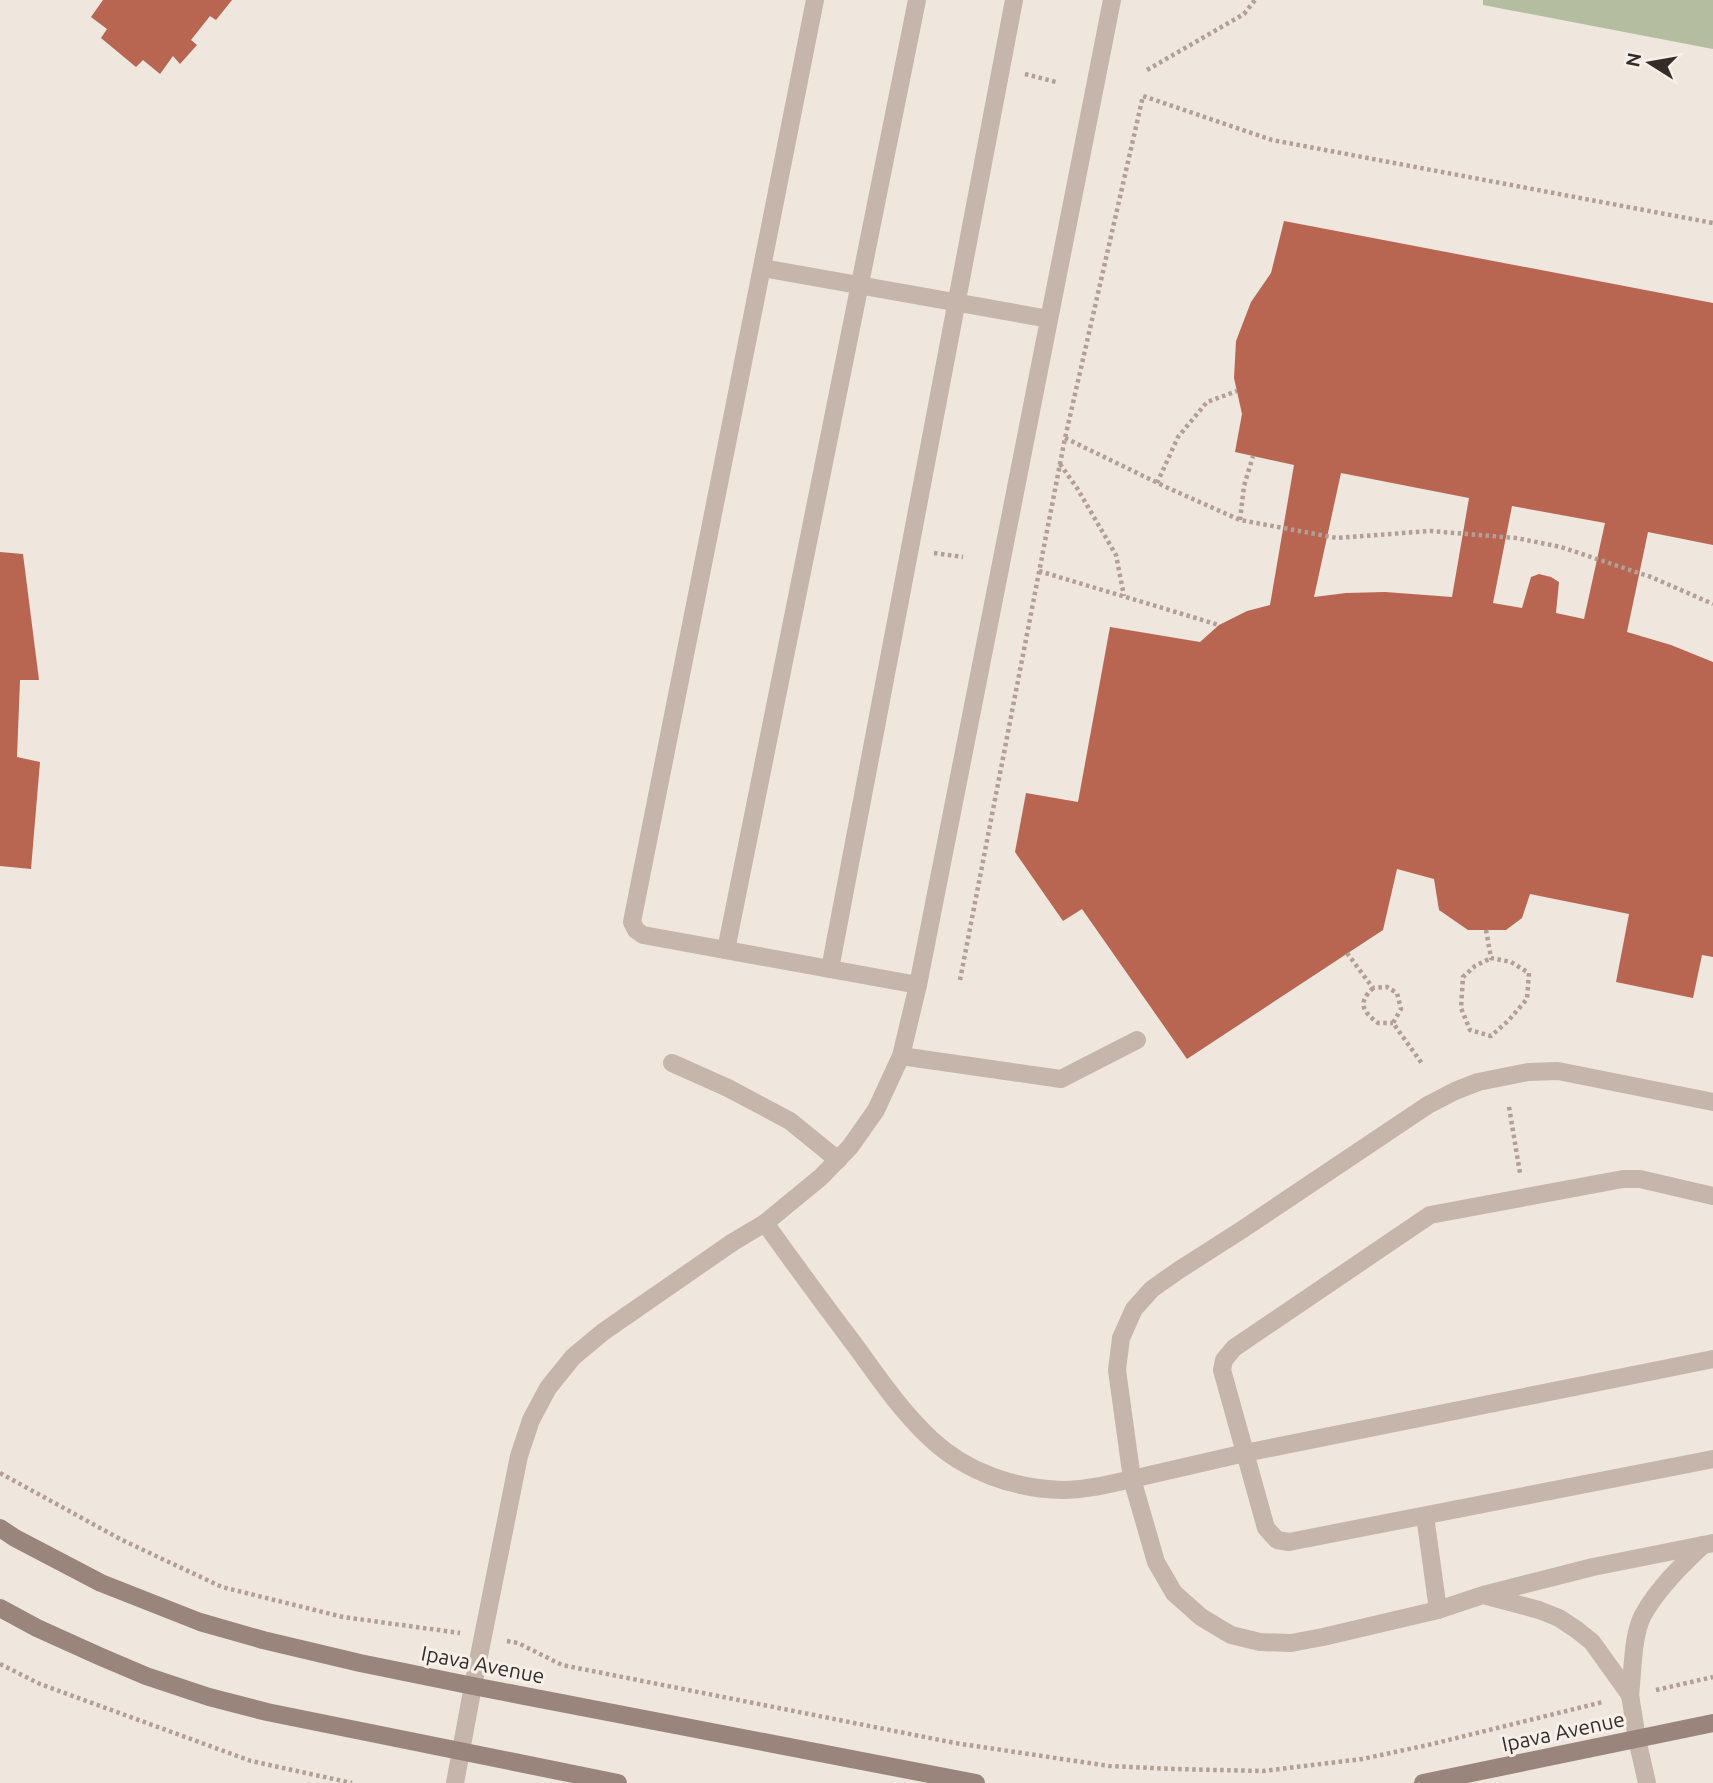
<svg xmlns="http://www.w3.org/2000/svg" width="1713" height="1783" font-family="Ubuntu,sans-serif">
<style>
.green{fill:#b4bd9f}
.building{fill:#b86552;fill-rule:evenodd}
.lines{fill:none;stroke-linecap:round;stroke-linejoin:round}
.path{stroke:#b29f95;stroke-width:4.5;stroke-dasharray:3.5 3.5;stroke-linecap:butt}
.lane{stroke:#c6b5aa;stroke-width:18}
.street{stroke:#c6b5aa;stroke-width:18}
.secondary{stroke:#99857c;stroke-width:18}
.labels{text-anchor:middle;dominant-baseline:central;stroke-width:6;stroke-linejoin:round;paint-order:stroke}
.street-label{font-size:21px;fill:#342c29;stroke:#f7f0e9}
</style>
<rect width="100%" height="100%" fill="#efe6dd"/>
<polygon class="green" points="1483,0 1713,0 1713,49 1483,5"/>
<g class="building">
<polygon points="103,0 232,0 216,20 210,16 191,40 197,45 180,64 173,56 160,74 143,60 136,67 101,38 107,29 91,17"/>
<path d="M1284 221 1713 303V545L1648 532 1627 632 1671 645 1713 662V957L1702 955 1693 998 1616 982 1629 914 1530 894 1522 918 1506 930H1468L1439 910 1434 879 1397 869 1383 930 1187 1059 1082 909 1063 921 1015 852 1026 793 1078 802 1110 627 1200 642 1219 625 1247 611 1270 605 1294 465 1235 452 1242 414 1234 378 1236 341 1251 302 1271 273ZM1341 473 1469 498 1452 597 1385 592 1346 593 1314 597ZM1512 506 1605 523 1584 619 1556 613 1559 582 1551 577 1539 574 1531 577 1522 608 1493 603Z"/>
<polygon points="0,552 23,554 39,680 20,680 17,757 40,762 31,869 0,866"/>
</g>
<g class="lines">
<g class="path">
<polyline points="1147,70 1244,14 1255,0"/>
<polyline points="1025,74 1056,82"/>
<polyline points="1065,438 1166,487 1240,520 1337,538 1430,531 1516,538 1561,547 1651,577 1713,604"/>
<polyline points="1060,464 1077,488 1116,555 1124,596"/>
<polyline points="1157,483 1178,437 1207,402 1237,391"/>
<polyline points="1240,520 1244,486 1253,456"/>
<polyline points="934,553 963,557"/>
<polyline points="1039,571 1219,625"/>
<polyline points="1486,930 1491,958 1511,962 1529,973 1527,999 1508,1021 1491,1036 1470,1030 1461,1008 1463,977 1475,966 1491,958"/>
<polyline points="1347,953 1373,988 1387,987 1397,993 1401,1009 1393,1023 1423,1065"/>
<polyline points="960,980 1065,438 1143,96 1272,140 1713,223"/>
<path d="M1373 988C1357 1003 1363 1012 1378 1023H1393"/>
<polyline points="1509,1107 1520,1173"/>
<polyline points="0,1473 122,1540 222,1587 343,1617 460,1633"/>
<polyline points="507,1641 518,1643 562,1665 955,1743 1109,1766 1174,1769 1263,1771 1362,1759 1428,1745 1603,1702"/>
<polyline points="0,1664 40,1684 251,1761 352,1783"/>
<polyline points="1656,1690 1713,1677"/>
</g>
<g class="lane">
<polyline points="815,0 632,922 636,930 643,935 918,985"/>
<polyline points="763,268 1049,319"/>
<polyline points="726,950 917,0"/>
<polyline points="830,969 1014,0"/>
<polyline points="901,1056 1061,1079 1137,1040"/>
<polyline points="672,1063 728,1088 790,1121 838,1160"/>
<polyline points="1713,1196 1640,1179 1623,1179 1430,1215 1234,1348 1224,1360 1222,1370 1266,1528 1277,1540 1289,1542 1713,1459"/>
<path d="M765 1223C795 1265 826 1307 857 1348 880 1380 902 1412 931 1439 966 1472 1015 1489 1063 1490 1086 1490 1109 1484 1132 1479L1117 1370 1121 1338 1134 1309 1152 1289 1179 1270 1240 1231 1428 1105 1455 1091 1478 1082 1528 1072 1558 1071 1713 1102"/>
<polyline points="1713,1359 1245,1453 1132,1479 1156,1562 1174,1593 1201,1617 1231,1635 1260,1642 1291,1643 1323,1637 1438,1610 1483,1595 1593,1567 1713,1543"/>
<polyline points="1425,1516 1438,1610"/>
<path d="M1487 1596 1539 1610 1559 1618 1577 1630 1592 1642 1630 1695C1633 1672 1632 1636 1643 1615 1658 1588 1682 1565 1703 1545"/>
<polyline points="473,1686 519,1456 531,1420 548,1388 573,1357 603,1332 733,1242 765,1223 821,1177 850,1147 876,1110 901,1056 918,985 1112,0"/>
<polyline points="1630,1695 1637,1739 1647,1783"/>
</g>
<polyline class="street" points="455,1783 473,1686"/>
<g class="secondary">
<polyline points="0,1528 15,1538 101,1583 200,1622 263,1640 360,1663 473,1686 976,1783"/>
<polyline points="0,1608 37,1628 99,1656 146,1676 209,1697 267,1712 618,1783"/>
<polyline points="1423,1783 1713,1723"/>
</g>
</g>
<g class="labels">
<g class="street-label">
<text transform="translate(483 1664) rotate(11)">Ipava Avenue</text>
<text transform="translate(1563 1731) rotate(-12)">Ipava Avenue</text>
</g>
</g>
<g transform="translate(1650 63) rotate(281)" stroke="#f7f0e9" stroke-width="5" paint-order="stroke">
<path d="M0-5L12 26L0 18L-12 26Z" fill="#342c29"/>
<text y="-10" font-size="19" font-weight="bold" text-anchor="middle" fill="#342c29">N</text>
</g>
</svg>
